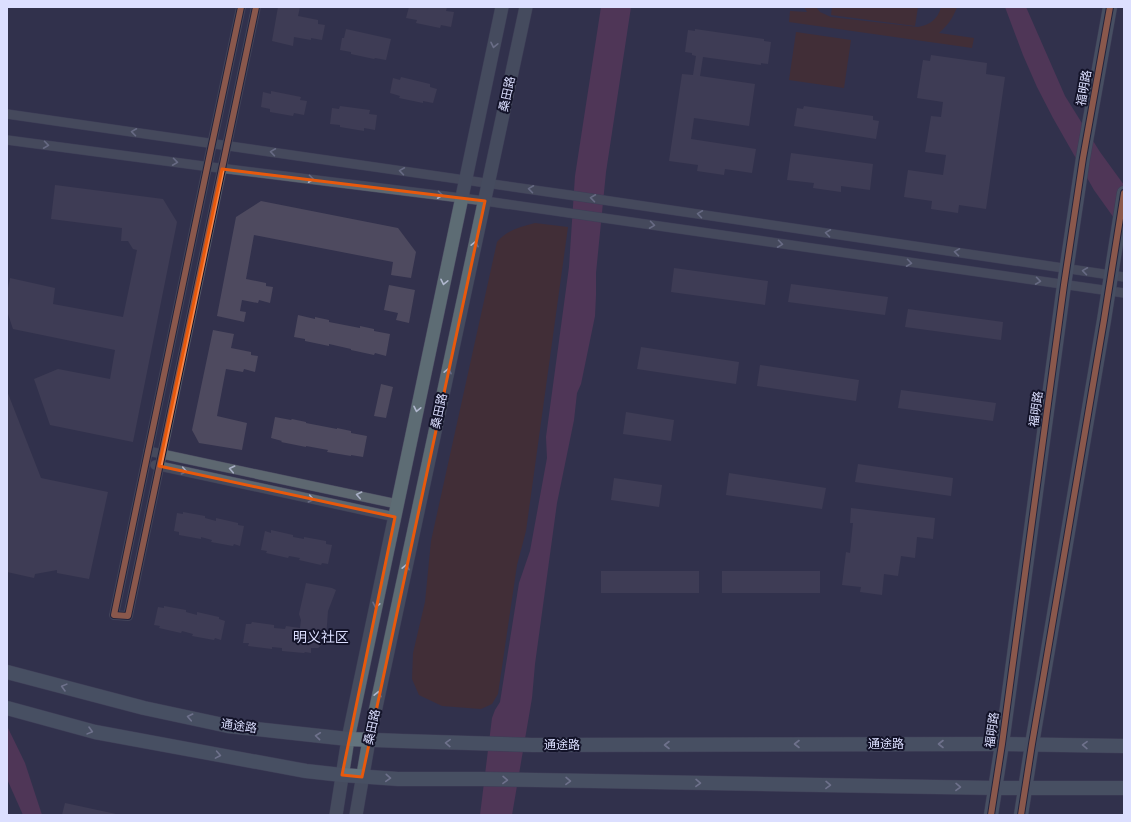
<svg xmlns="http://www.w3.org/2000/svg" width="1131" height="822" font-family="'Alegreya Sans','Noto Sans SC',sans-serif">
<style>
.green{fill:#552b1e}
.water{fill:#743c65}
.building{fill:#4e4a5f}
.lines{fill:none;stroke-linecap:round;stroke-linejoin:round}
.street-casing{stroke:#4c4c62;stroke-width:10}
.secondary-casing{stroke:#4c4c62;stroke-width:14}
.primary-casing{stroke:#4c4c62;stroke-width:15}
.street{stroke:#5d6770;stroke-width:9}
.secondary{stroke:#5d6c74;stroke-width:13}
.primary{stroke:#63737d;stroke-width:14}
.cycleway-casing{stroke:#131329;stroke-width:8}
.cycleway{stroke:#f5874c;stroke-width:6}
.oneway{stroke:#b0b7ce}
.oneway2{stroke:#a9afc6}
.oneway3{stroke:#b8bfd8}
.marked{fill:none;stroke:#e8590c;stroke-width:3;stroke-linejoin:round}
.labels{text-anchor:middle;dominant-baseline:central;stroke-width:4;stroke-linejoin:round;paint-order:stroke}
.street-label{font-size:12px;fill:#dcdfff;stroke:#131329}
.quarter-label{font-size:14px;fill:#dcdfff;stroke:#131329}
</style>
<rect width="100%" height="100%" fill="#32314c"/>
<g class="green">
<path d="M804 7H816L820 12 831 17 918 27C930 25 938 19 941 7H957C953 18 948 25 939 33L974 38 972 48 789 22 790 11 807 12Z"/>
<polygon points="832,7 918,7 915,26 831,15"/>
<polygon points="796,32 851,40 844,88 789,80"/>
<path d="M535 223 568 227 526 531 517 565 498 694 492 704 481 709 442 706 419 695 412 679 413 653 425 602 431 541 497 242C507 230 520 227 535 223Z"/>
</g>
<g class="water">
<polygon points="601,7 631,7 606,172 596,273 596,295 595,316 581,384 577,393 574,420 557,503 535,664 532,698 512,815 480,815 492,718 495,710 500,702 519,583 530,551 547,458 546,437 569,267 575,176"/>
<polygon points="1005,7 1026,7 1065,96 1100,152 1124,185 1124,232 1094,190 1053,118 1037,87 1023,55"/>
<polygon points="7,726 25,763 42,815 23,815 7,779"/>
</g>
<g class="building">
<polygon points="278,7 300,7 298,16 318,20 318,24 325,25 322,40 311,38 311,40 294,37 293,46 272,41"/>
<polygon points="409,7 447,7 446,11 454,12 451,27 441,25 440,28 416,23 417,20 406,18"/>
<polygon points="346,29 391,39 386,60 375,58 374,59 351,54 351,52 340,50 342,38 344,38"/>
<polygon points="695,29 764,39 764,41 771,42 768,64 761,63 761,65 703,57 700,76 755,84 749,126 694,118 691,139 756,149 752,173 725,169 724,175 697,171 698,165 669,161 682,74 693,75 696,56 692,55 692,53 685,52 688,30 695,31"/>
<polygon points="931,55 987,63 986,74 1005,77 986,209 959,205 958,213 931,209 932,201 904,197 908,170 943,175 946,155 925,152 931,116 941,117 943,102 917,98 923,60 930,61"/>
<polygon points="401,77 430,84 430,87 437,89 433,103 423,101 423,103 399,98 400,96 390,93 393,78 400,80"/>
<polygon points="271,91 301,97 300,100 307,101 304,115 294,113 293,116 270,112 270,109 261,107 263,92 271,94"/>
<polygon points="340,106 370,110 369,114 377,115 375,130 364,128 364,131 340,127 340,125 330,124 332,108 339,109"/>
<polygon points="804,106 873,116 873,120 879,121 876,139 794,126 797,108 803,109"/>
<polygon points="791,153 873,164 870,190 841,186 841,192 813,188 814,183 787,180"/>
<polygon points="55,185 163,199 177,222 133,442 50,425 34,379 58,369 110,379 115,350 13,329 7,311 7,293 10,278 55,288 53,304 123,317 137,250 133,249 128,241 121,241 122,228 51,219"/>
<polygon points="261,201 398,228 416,252 411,278 391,275 393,262 254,235 246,279 266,283 266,286 273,287 270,303 259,300 258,303 242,300 240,311 246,312 244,322 217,316 236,217"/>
<polygon points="674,268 768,281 765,305 671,292"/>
<polygon points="791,284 888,297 885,315 788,302"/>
<polygon points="389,285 415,290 409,323 396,320 398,313 384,310"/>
<polygon points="908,309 1003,322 1001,340 905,327"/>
<polygon points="298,315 315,319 315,317 329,320 329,322 360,328 360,326 374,329 374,331 390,334 386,356 375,353 374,355 351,350 351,349 329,344 329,346 305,341 305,339 294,337"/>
<polygon points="213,330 234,334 231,348 251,352 251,355 258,356 255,372 244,369 243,372 226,369 217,416 247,423 242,450 199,443 192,430"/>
<polygon points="641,347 739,362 736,384 637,369"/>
<polygon points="760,365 859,380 856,401 757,386"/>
<polygon points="381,384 393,387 386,418 374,416"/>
<polygon points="901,390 996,403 993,421 898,408"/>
<polygon points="7,391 41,478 108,492 89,579 57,573 57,570 35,574 34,578 7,572"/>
<polygon points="626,412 674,420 671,441 623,434"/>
<polygon points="275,417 291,420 292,419 306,422 306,423 337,429 337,428 351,431 351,433 367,436 363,457 351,455 351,456 327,452 328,450 306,446 306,447 281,442 282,441 271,438"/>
<polygon points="858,464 953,478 951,496 855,482"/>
<polygon points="729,473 826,488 822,509 726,495"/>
<polygon points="614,478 662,485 659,507 611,500"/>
<polygon points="851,508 935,518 933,539 917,537 915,558 901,556 898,576 884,574 882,595 860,592 861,587 842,585 846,552 850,553 853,523 850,523"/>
<polygon points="183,512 205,516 205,518 216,521 216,518 238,523 238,525 244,526 240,546 234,544 233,546 211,542 212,540 201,537 201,539 179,535 179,532 174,531 177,513 183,514"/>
<polygon points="271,530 293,535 293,537 304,539 304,537 326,541 326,544 332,545 328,564 322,563 321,565 299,560 300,558 289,556 288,558 266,553 267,551 261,550 265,531 271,533"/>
<rect x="601" y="571" width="98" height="22"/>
<rect x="722" y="571" width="98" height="22"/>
<polygon points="306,583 332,588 336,590 328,611 326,638 324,643 318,648 311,648 311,653 305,652 304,653 282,651 282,648 272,647 272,649 248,646 249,643 243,643 246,624 251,624 252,622 274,625 274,628 285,629 286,626 300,628 301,620 299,614"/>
<polygon points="164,606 186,610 186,612 197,615 197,612 219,617 219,619 225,621 221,640 215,638 214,640 192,636 193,634 182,631 181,633 159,628 160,626 154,625 158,607 164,608"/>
<polygon points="65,803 116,814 116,815 62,815"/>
</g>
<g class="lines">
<g class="street-casing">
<g id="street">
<polyline points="241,7 212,144 114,615 128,616 256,7"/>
<polyline points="7,114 569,195 1124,277"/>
<polyline points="7,140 203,166 485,201 1124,293"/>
<polyline points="148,451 397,504"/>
<polyline points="155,465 395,517"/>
</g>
</g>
<g class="secondary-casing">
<g id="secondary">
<polyline points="336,815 348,739 502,7"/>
<polyline points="356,815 369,740 526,7"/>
</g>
</g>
<g class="primary-casing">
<g id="primary">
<polyline points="7,672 144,708 228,726 348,739 402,741 532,745 1002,744 1124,746"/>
<polyline points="7,708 95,732 306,771 342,775 398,779 481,779 995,788 1124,788"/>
<polyline points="991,815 1002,744 1064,285 1083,158 1110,7"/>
<polyline points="1021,815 1032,744 1104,320 1124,193"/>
</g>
</g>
<use href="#street" class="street"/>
<use href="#secondary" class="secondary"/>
<use href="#primary" class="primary"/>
<g class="cycleway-casing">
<g id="cycleway">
<polyline points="241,7 212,144 114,615 128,616 256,7"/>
<polyline points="991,815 1002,744 1064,285 1083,158 1110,7"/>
<polyline points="1021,815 1032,744 1104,320 1124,193"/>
</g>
</g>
<use href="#cycleway" class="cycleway"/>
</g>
<defs><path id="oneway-chevron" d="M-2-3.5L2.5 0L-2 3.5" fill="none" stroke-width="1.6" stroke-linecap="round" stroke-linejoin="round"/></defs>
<g class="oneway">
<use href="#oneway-chevron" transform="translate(494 45) rotate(102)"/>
<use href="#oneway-chevron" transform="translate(475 244) rotate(-78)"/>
<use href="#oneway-chevron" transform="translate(444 282) rotate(102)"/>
<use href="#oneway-chevron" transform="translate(448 371) rotate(-78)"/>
<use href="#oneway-chevron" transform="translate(417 409) rotate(102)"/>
<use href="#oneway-chevron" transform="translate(406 567) rotate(-78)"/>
<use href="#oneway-chevron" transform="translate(376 605) rotate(102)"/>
<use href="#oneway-chevron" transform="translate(378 694) rotate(-78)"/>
</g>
<g class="oneway2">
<use href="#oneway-chevron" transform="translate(134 132) rotate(-172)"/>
<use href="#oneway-chevron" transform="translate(46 145) rotate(8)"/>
<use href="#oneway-chevron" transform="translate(273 152) rotate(-172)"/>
<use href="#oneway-chevron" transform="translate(175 162) rotate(8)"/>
<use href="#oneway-chevron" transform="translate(402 171) rotate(-172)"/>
<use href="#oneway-chevron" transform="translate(311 179) rotate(7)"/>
<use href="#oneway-chevron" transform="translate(531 189) rotate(-172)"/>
<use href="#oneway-chevron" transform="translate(440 195) rotate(7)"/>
<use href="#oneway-chevron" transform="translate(593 198) rotate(-172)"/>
<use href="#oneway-chevron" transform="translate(700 214) rotate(-172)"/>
<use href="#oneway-chevron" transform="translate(652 225) rotate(8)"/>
<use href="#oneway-chevron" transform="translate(828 233) rotate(-172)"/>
<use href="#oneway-chevron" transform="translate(780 244) rotate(8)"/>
<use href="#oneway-chevron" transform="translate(957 252) rotate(-172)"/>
<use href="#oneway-chevron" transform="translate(909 263) rotate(8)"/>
<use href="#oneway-chevron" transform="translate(1085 271) rotate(-172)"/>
<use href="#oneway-chevron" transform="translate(1038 281) rotate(8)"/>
<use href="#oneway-chevron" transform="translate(232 469) rotate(-168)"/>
<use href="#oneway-chevron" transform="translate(184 471) rotate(12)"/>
<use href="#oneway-chevron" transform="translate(359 495) rotate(-168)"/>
<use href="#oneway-chevron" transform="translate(311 499) rotate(12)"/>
</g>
<g class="oneway3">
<use href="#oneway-chevron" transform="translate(64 687) rotate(-165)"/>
<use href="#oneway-chevron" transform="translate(190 717) rotate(-168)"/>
<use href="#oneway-chevron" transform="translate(90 731) rotate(15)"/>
<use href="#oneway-chevron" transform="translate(318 736) rotate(-174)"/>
<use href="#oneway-chevron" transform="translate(448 743) rotate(-178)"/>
<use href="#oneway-chevron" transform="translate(797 744) rotate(180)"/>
<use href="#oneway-chevron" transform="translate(941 744) rotate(180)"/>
<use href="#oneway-chevron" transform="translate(667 745) rotate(180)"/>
<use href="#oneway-chevron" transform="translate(1085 745) rotate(-179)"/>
<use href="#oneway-chevron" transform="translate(218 755) rotate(10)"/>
<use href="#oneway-chevron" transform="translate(388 778) rotate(4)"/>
<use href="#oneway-chevron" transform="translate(505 780) rotate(1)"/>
<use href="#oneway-chevron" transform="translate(568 781) rotate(1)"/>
<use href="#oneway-chevron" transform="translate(698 783) rotate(1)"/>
<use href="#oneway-chevron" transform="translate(828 785) rotate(1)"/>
<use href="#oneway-chevron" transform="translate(958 787) rotate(1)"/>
</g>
<path d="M0 0H1131V822H0ZM222 169 485 201 362 777 342 775 395 517 159 466Z" fill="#32314c" fill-opacity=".55" fill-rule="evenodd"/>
<path class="marked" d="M222 169 485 201 362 777 342 775 395 517 159 466Z"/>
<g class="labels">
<g class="street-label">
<text transform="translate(1084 88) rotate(-80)">福明路</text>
<text transform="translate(507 94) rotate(-78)">桑田路</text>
<text transform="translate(1036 409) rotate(-82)">福明路</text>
<text transform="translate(439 411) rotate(-78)">桑田路</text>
<text transform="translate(239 726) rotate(8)">通途路</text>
<text transform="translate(372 727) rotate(-78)">桑田路</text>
<text transform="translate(992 730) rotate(-82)">福明路</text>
<text x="886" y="744">通途路</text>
<text x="562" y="745">通途路</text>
</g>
<g class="quarter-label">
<text x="321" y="638">明义社区</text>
</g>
</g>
<rect width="1131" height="822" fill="none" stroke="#dcdfff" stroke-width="16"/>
</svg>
